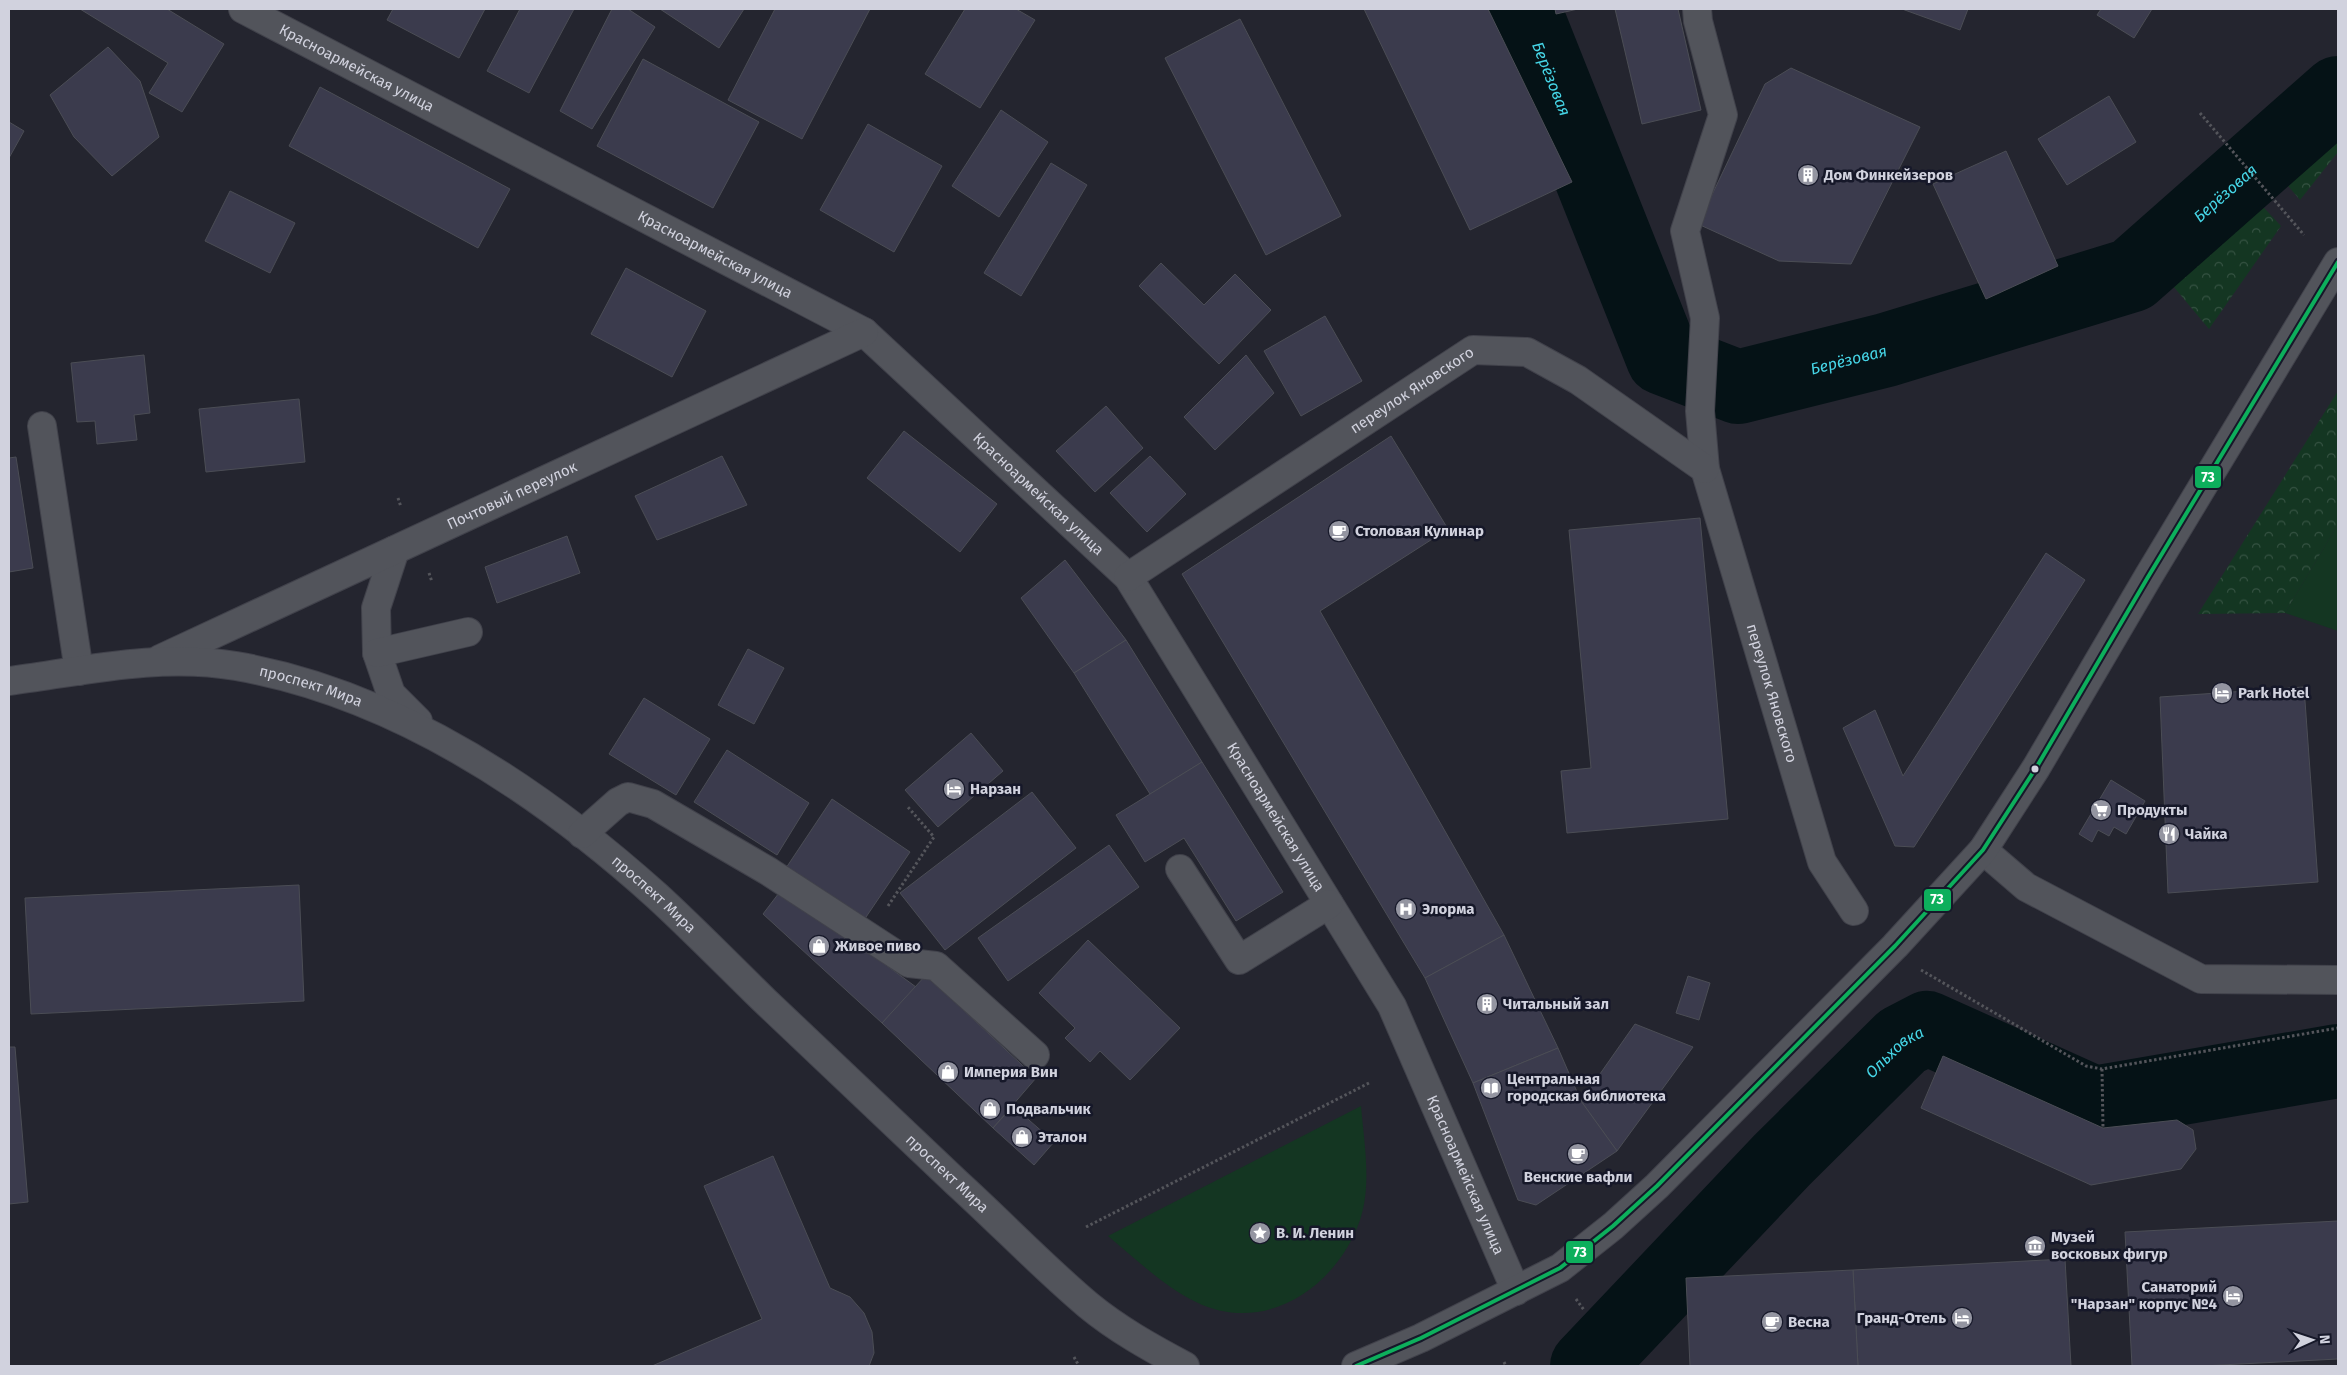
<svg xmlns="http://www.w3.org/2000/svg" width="2347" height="1375" font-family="'Fira Sans',sans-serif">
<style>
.green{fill:#143622}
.forest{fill:url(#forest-crowns)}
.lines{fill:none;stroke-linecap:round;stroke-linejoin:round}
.river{stroke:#051216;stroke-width:74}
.building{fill:#3b3b4d;stroke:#4b4d55}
.minor-casing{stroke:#41424b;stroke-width:30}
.path{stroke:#54555b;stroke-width:3;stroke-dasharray:2.5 2.5;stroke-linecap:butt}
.minor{stroke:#52545b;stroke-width:28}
.bus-1-casing{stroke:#161829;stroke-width:8}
.bus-1{stroke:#0daf5c;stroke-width:4}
.bus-dot{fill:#d1d2de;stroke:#161829;stroke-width:2}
.labels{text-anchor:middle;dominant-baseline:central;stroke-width:5;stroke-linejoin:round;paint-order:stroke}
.street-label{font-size:15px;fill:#d1d2de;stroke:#161829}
.poi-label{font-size:15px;font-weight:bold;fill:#d1d2de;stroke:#161829;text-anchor:start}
.water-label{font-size:16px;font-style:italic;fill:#46d5e6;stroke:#161829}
.line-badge{stroke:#161829;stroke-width:2}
.badge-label{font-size:14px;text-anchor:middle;font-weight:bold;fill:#fff}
</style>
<defs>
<pattern id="forest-crowns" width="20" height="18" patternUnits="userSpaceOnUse" patternTransform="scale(1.25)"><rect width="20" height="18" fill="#143622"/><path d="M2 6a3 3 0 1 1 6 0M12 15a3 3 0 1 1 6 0" fill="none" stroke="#355242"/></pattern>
</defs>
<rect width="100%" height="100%" fill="#24252f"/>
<g class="green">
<polygon points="2338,524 2338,631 2285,613"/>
<path d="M1361 1106C1364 1142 1372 1185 1360 1220 1337 1287 1265 1336 1196 1302 1163 1286 1136 1259 1108 1236Z"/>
</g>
<g class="forest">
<polygon points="2338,120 2338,152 2300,200 2278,174"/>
<polygon points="2253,196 2281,226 2209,329 2163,274"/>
<polygon points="2338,391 2338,524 2285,613 2198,614"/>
</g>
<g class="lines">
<g class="river">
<path id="s1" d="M1524 9 1663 358 1738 387 1886 350 2132 275 2338 93"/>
<path id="s2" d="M1587 1366 1782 1160 1902 1041 1927 1028 2094 1103 2338 1061"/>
</g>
</g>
<g class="building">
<polygon points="80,9 167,9 224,44 182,112 149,93 168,63"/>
<polygon points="393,9 485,9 459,58 387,20"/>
<polygon points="520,9 574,9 529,93 487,71"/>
<polygon points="612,9 628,9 655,27 592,129 560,111"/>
<polygon points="660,9 744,9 719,48"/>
<polygon points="775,9 870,9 802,139 728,100"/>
<polygon points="965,9 1016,9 1035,20 980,108 925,74"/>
<polygon points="1364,9 1488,9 1572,182 1470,230"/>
<polygon points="1555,9 1578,9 1556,14"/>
<polygon points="1615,9 1678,9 1701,110 1642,124"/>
<polygon points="1902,9 1968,9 1960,30"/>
<polygon points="2101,9 2152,9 2134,38 2097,15"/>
<polygon points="1240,19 1341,216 1266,255 1165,58"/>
<polygon points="108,47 140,81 159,137 112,176 74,137 50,95"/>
<polygon points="643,59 759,122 713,208 597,146"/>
<polygon points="1791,68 1920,127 1851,264 1779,261 1698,224 1765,84"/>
<polygon points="320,87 510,189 478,248 289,146"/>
<polygon points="2109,96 2136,142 2067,185 2038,139"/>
<polygon points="1001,110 1048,142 999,217 952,186"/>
<polygon points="9,122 24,131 9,158"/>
<polygon points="868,124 942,166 894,252 820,210"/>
<polygon points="2006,151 2058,266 1986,299 1933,184"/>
<polygon points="1051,163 1087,185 1021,296 984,273"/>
<polygon points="230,191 295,223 270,273 205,241"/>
<polygon points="1161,263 1204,305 1235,274 1271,310 1219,364 1139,286"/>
<polygon points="626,268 706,311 672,377 591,334"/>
<polygon points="1325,316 1362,381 1301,416 1264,351"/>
<polygon points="144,355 150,413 134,415 137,440 97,444 95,421 77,422 71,363"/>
<polygon points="1246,355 1274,393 1215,450 1184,417"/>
<polygon points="299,399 305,462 206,472 199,409"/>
<polygon points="1106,406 1143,448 1095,492 1056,451"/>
<polygon points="904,431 997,504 960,552 867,478"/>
<polygon points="1391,436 1448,529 1320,611 1504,935 1425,978 1182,574"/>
<polygon points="722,456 747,505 657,540 635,496"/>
<polygon points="1150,456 1186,494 1147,532 1110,493"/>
<polygon points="16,457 33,568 9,572 9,458"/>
<polygon points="1700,518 1728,819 1567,833 1561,771 1591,768 1569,530"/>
<polygon points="567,536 580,573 497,603 485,567"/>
<polygon points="2046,553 2085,580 1914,847 1895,846 1843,728 1875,710 1903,776"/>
<polygon points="1065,560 1126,640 1074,673 1021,598"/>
<polygon points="1126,640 1202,762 1150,794 1074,673"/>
<polygon points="748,649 784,668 754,724 718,705"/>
<polygon points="2304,687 2318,882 2168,893 2160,697"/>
<polygon points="644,698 710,739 676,795 609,754"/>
<polygon points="971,733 1003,771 938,827 905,790"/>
<polygon points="727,750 809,803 777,855 694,802"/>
<polygon points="1202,762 1283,892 1236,921 1184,838 1145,862 1116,815"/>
<polygon points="2111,780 2145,801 2126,834 2114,827 2109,836 2098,830 2092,842 2079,834"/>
<polygon points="1032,792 1076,848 945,950 900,893"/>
<polygon points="832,799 910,852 864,920 786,868"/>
<polygon points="1109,845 1139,887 1008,981 978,938"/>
<polygon points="299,885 304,1001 31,1014 25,898"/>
<polygon points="782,889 916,987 882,1023 763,914"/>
<polygon points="1504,935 1558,1048 1473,1083 1425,978"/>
<polygon points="1088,940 1180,1028 1130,1080 1100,1051 1090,1062 1065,1038 1075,1028 1039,993"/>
<polygon points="926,975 1036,1078 993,1128 882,1023"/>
<polygon points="1688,976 1710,983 1699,1020 1676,1013"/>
<polygon points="1635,1024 1693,1047 1617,1151 1581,1101"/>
<polygon points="9,1047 15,1047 28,1202 9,1204"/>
<polygon points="1558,1048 1581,1101 1617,1151 1536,1205 1518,1200 1473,1083"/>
<polygon points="1943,1056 2103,1128 2177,1120 2193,1130 2196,1149 2181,1169 2091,1185 1921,1108"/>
<polygon points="1013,1106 1054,1142 1034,1165 993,1128"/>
<polygon points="773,1156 830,1288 850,1297 864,1313 872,1332 874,1353 869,1366 652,1366 762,1319 704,1186"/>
<polygon points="2338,1221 2338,1359 2201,1366 2132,1366 2125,1232"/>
<polygon points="2065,1259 2071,1366 1858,1366 1853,1270"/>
<polygon points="1853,1270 1858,1366 1690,1366 1686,1278"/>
</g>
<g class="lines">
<g class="minor-casing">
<g id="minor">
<path id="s3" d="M243 9 864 332 1128 577 1392 1006 1516 1291"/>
<path id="s4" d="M1697 9 1698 21 1723 115 1685 231 1705 318 1700 411 1705 469 1822 862 1854 911"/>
<polyline points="42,426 79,671"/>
<polyline points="395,550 376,608 377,653 391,694 418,721"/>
<path id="s5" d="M1128 577 1473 350 1527 352 1578 380 1705 469"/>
<polyline points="377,653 468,632"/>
<path id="s6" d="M160 659 864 332"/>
<path id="s7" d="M9 681C84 671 160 653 236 666 396 694 538 789 657 896 694 930 729 966 765 1001 829 1062 893 1123 957 1183 1001 1223 1043 1267 1088 1305 1117 1329 1151 1348 1185 1366"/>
<polyline points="582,834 618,802 628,797 653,804 768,871 909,963 936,966 1035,1055"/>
<polyline points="1983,850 2026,887 2201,979 2338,980"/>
<polyline points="1180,869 1239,960 1329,904"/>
<polyline points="1356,1366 1421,1338 1560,1268 1613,1226 1657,1186 1895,946 1983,850 2036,768 2148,577 2338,262"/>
</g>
</g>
<g class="path">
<polyline points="2200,113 2304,235"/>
<polyline points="398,498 401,507"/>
<polyline points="429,573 432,582"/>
<polyline points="888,906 934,837 907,806"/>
<polyline points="1921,970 2086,1066 2102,1069 2338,1028"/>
<polyline points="2102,1069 2103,1128"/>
<polyline points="1086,1227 1369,1083"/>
<polyline points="1576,1299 1584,1310"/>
<polyline points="1074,1357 1079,1366"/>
<polyline points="1504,1362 1506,1366"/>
</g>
<use href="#minor" class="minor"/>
<g class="bus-1-casing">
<polyline id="bus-1" points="1356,1366 1421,1338 1560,1268 1613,1226 1657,1186 1895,946 1983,850 2036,768 2148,577 2338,262"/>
</g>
<use href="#bus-1" class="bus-1"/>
</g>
<defs>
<g id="building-disc" transform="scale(1.125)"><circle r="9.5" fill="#9495a1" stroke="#161829"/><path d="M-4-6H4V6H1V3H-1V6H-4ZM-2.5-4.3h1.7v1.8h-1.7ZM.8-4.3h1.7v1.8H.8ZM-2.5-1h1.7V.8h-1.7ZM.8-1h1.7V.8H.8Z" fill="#fff"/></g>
<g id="cafe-disc" transform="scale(1.125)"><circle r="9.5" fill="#9495a1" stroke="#161829"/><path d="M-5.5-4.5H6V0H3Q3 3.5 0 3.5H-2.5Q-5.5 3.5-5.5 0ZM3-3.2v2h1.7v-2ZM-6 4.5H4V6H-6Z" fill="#fff"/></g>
<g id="hotel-disc" transform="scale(1.125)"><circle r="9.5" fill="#9495a1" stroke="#161829"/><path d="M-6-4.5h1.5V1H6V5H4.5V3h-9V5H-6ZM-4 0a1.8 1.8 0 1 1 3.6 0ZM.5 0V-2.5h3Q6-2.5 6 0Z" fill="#fff"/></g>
<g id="supermarket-disc" transform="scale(1.125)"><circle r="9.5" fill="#9495a1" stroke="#161829"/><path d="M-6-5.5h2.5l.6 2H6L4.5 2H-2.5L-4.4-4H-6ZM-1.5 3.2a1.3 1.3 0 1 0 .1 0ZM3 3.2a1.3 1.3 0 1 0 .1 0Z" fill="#fff"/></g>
<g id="restaurant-disc" transform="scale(1.125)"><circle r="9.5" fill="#9495a1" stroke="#161829"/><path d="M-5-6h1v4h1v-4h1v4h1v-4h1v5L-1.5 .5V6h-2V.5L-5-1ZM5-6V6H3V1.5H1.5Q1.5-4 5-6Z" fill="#fff"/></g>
<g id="hospital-disc" transform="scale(1.125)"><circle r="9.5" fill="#9495a1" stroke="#161829"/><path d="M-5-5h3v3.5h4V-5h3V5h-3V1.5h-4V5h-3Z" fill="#fff"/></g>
<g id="shop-disc" transform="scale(1.125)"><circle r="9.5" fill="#9495a1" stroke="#161829"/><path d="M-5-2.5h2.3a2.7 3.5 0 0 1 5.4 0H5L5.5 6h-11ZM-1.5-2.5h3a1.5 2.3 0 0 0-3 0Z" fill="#fff"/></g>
<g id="library-disc" transform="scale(1.125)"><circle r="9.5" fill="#9495a1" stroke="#161829"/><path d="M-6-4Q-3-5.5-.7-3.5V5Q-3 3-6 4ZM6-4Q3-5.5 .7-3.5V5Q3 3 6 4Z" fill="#fff"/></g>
<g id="sight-disc" transform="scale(1.125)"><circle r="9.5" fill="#9495a1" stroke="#161829"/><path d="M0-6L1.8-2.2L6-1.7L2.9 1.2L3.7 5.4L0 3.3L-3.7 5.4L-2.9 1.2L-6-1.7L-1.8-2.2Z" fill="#fff"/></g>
<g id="museum-disc" transform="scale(1.125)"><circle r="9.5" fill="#9495a1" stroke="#161829"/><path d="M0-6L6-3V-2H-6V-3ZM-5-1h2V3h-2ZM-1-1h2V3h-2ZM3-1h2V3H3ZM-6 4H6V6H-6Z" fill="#fff"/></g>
</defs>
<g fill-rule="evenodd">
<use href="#building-disc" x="1808" y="175"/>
<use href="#cafe-disc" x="1339" y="531"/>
<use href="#hotel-disc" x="2222" y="693"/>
<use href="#hotel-disc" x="954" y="789"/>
<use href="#supermarket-disc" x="2101" y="810"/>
<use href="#restaurant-disc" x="2169" y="834"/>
<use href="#hospital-disc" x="1406" y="909"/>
<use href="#shop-disc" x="819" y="946"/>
<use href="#building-disc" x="1487" y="1004"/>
<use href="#shop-disc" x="948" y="1072"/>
<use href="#library-disc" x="1491" y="1088"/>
<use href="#shop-disc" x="990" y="1109"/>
<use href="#shop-disc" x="1022" y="1137"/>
<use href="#cafe-disc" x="1578" y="1154"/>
<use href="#sight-disc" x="1260" y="1233"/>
<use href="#museum-disc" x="2035" y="1246"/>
<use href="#hotel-disc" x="2233" y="1296"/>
<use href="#hotel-disc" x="1962" y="1318"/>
<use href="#cafe-disc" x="1772" y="1322"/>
</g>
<circle class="bus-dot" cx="2035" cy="769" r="4.5"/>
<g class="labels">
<g class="street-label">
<text stroke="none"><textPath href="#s3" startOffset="128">Красноармейская улица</textPath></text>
<text stroke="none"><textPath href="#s3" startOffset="532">Красноармейская улица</textPath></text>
<text stroke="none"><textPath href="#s5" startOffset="340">переулок Яновского</textPath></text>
<text stroke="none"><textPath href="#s3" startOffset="938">Красноармейская улица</textPath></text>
<text stroke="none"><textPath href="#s6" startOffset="388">Почтовый переулок</textPath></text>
<text stroke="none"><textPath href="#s7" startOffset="306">проспект Мира</textPath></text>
<text stroke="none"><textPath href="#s4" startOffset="706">переулок Яновского</textPath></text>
<text stroke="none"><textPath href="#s3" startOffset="1342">Красноармейская улица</textPath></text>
<text stroke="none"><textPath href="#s7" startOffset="711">проспект Мира</textPath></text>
<text stroke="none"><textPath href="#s7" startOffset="1116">проспект Мира</textPath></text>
<text stroke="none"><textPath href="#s3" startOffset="1748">Красноармейская улица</textPath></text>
</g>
<g class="poi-label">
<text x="1824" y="175">Дом Финкейзеров</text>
<text x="1355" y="531">Столовая Кулинар</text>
<text x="2238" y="693">Park Hotel</text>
<text x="970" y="789">Нарзан</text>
<text x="2117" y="810">Продукты</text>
<text x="2185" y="834">Чайка</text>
<text x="1422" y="909">Элорма</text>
<text x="835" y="946">Живое пиво</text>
<text x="1503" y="1004">Читальный зал</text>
<text x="964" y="1072">Империя Вин</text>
<text x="1507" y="1079">Центральная<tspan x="1507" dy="17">городская библиотека</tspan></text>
<text x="1006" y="1109">Подвальчик</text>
<text x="1038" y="1137">Эталон</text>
<text x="1578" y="1177" text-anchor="middle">Венские вафли</text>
<text x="1276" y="1233">В. И. Ленин</text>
<text x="2051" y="1237">Музей<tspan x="2051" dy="17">восковых фигур</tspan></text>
<text x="2217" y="1287" text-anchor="end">Санаторий<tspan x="2217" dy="17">"Нарзан" корпус №4</tspan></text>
<text x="1946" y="1318" text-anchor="end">Гранд-Отель</text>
<text x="1788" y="1322">Весна</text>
</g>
<g class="water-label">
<text stroke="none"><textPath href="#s1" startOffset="75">Берёзовая</textPath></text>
<text stroke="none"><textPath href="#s1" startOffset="990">Берёзовая</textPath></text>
<text stroke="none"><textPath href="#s1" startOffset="570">Берёзовая</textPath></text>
<text stroke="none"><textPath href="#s2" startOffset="440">Ольховка</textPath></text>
</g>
</g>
<g class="line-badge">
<rect x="2194" y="465" width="28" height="24" rx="5" fill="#0daf5c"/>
<rect x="1923" y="888" width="29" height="24" rx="5" fill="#0daf5c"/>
<rect x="1565" y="1240" width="29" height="24" rx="5" fill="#0daf5c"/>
</g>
<g class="badge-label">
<text x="2208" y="482">73</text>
<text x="1937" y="904">73</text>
<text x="1580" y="1257">73</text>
</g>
<rect width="2347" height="1375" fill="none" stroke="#d1d2de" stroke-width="20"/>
<g transform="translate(2312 1340) rotate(87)" stroke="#161829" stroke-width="4" paint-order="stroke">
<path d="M0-4L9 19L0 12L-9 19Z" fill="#d1d2de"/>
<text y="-8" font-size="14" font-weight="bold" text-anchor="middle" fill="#d1d2de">N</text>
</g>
</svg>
